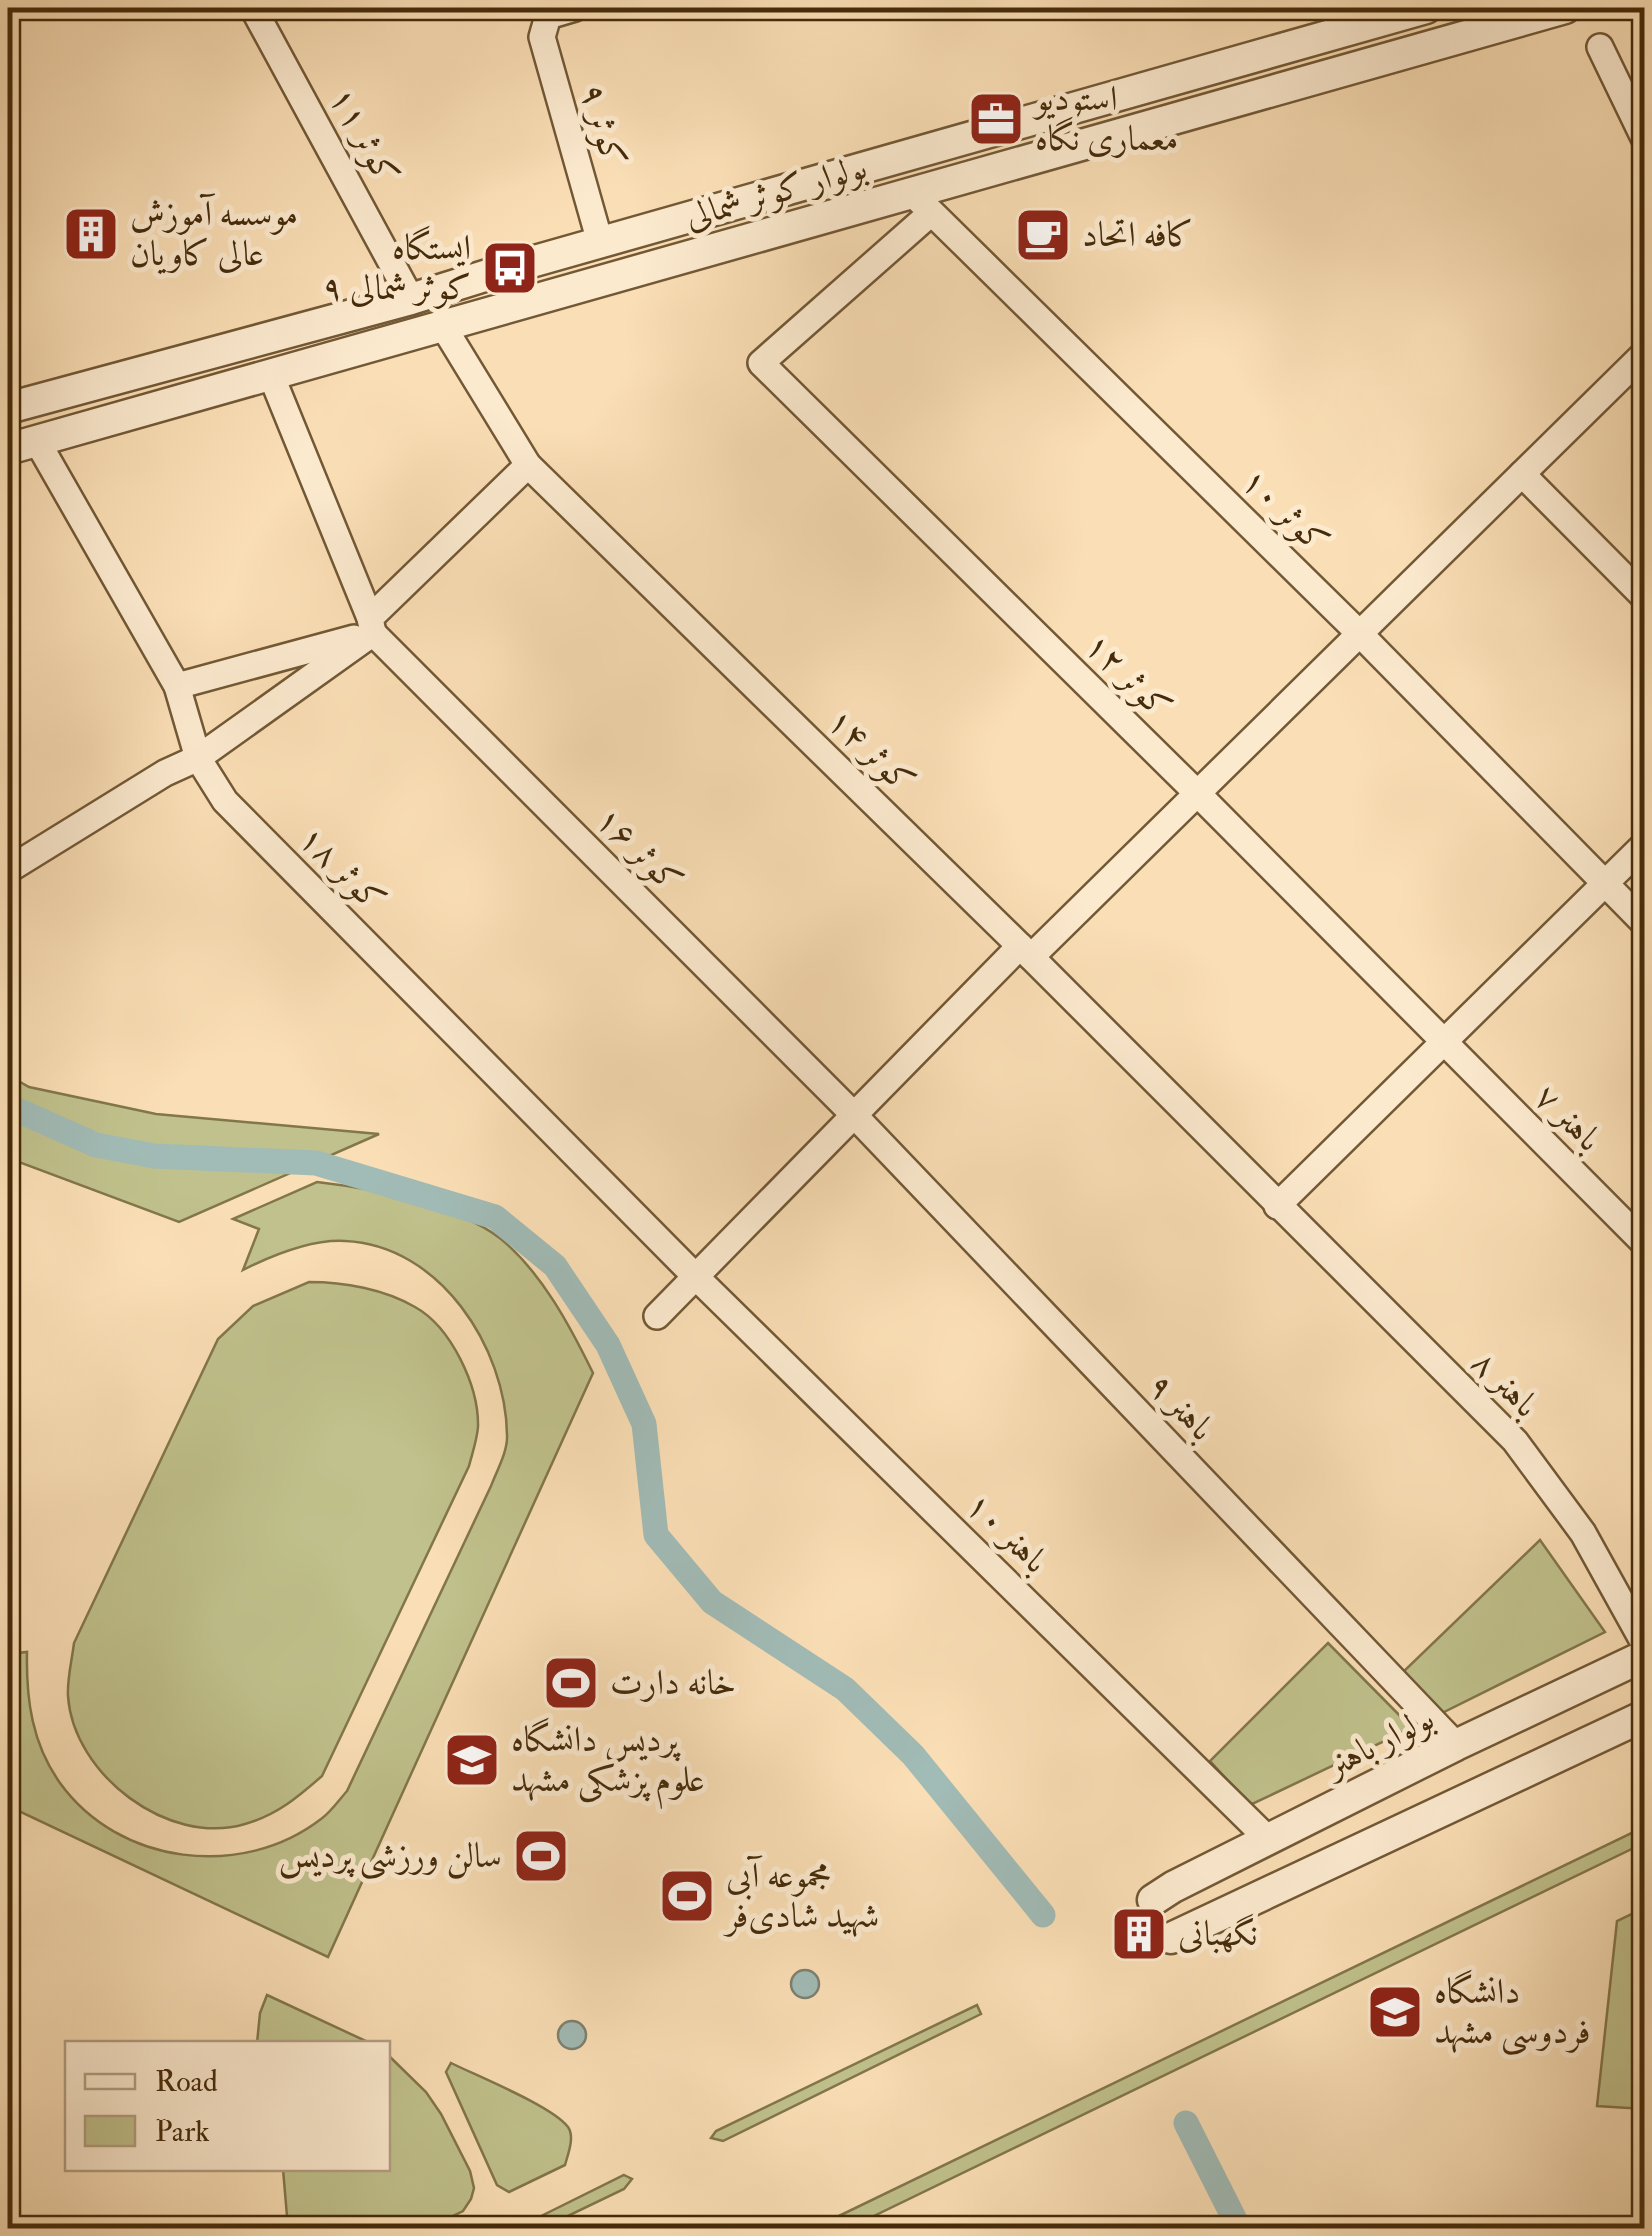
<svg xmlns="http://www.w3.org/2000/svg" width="1652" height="2236" font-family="'IM FELL Double Pica',Amiri,serif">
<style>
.green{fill:#c0c18c;stroke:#82764b;stroke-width:2.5}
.water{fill:#a1bbb6;stroke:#7c8171;stroke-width:2.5}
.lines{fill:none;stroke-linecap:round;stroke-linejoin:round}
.canal{stroke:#a1bbb6;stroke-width:25}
.minor-casing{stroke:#725835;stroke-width:30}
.tertiary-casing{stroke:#725835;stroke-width:35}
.minor{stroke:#fceacf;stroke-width:25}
.tertiary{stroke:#fceacf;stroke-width:30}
.labels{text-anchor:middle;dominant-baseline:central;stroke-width:10;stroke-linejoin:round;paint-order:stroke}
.poi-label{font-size:35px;fill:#452b0a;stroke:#fceacf;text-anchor:start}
.street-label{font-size:35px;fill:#452b0a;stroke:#fceacf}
</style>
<rect width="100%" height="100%" fill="#fadeb5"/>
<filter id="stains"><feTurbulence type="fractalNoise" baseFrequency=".002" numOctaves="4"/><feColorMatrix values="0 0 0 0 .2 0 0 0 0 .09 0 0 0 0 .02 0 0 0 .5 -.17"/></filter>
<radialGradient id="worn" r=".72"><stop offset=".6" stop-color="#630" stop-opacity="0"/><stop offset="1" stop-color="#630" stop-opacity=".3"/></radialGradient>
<g class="green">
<polygon points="8,1075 29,1087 156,1114 379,1134 179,1222 8,1158"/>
<path d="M317 1182C370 1188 458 1205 501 1239 542 1273 570 1326 593 1373L328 1957 8 1806V1654L27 1652C26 1699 32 1744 60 1783 119 1865 242 1880 321 1819 331 1812 339 1800 347 1791L491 1486C497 1470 508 1451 507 1435 506 1348 440 1245 345 1241 311 1239 273 1255 243 1270L259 1229 233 1219Z"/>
<path d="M309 1282C344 1282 384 1289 415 1307 451 1327 479 1386 478 1427 477 1440 472 1454 469 1466L322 1776C298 1797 277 1815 245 1824 168 1847 73 1774 68 1696 67 1679 72 1660 74 1643L218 1339 253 1306Z"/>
<polygon points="1540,1540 1605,1632 1442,1713 1402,1673"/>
<polygon points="1328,1643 1412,1728 1250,1805 1210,1761"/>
<polygon points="1644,1827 1644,1843 849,2228 814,2228"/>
<polygon points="1644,1908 1644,2109 1597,2106 1617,1921"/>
<polygon points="267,1995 370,2043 257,2043 260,2013"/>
<polygon points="977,2005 981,2014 723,2141 711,2138 716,2131"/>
<polygon points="388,2055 426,2092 441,2114 470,2171 474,2188 471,2199 463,2211 428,2228 288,2228 283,2169 388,2168"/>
<path d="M451 2063C477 2076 552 2106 568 2127 575 2137 568 2154 565 2165L509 2192 497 2185 446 2072Z"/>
<polygon points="624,2175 632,2179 624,2189 543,2228 517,2228"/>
</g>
<g class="water">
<circle cx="805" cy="1984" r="14"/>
<circle cx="572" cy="2035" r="14"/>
</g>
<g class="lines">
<g class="canal">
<polyline points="8,1106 96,1145 154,1156 316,1163 495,1217 555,1266 608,1345 644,1424 656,1535 712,1602 845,1689 913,1755 1043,1915"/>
<polyline points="1186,2123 1239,2228"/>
</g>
<g class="minor-casing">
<g id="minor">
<polyline points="253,8 411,299"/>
<polyline points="575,8 548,16 542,37 600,242"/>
<polyline points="1600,47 1644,138"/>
<polyline points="919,200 1360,634 1644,923"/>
<polyline points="931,213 761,363 1197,793 1644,1243"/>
<polyline points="443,326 528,465 1020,946 1515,1441 1583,1533 1644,1643"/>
<polyline points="271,375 370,618"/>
<polyline points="37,441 177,686 198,758 225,801 696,1277 1269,1840"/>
<polyline points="1522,474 1644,597"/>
<polyline points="373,633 855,1116 1456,1745"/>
<polyline points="373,633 370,618 528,465"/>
<polyline points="177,686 354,638"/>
<polyline points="8,870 165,773 198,758 373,633"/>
<polyline points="1031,957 1644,354"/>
<polyline points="1277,1206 1644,845"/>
<polyline points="657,1316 1020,946"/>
</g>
</g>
<g class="tertiary-casing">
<g id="tertiary">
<polyline points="8,408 411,299 510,268 1426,8"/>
<polyline points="8,449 1565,8"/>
<polyline points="1153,1900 1173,1887 1456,1745 1644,1656"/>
<polyline points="1171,1938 1644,1716"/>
</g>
</g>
<use href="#minor" class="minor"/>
<use href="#tertiary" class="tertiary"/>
</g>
<defs>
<g id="office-square" transform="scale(2.875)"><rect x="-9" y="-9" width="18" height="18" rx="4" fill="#8f2418" stroke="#fceacf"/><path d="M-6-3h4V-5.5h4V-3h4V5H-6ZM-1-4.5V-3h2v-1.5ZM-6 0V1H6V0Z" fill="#fff"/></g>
<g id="building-square" transform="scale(2.875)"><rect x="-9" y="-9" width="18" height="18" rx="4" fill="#8f2418" stroke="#fceacf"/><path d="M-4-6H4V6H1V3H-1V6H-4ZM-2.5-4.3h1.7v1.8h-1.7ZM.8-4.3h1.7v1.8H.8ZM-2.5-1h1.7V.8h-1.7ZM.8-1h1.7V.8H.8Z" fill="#fff"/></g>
<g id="cafe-square" transform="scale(2.875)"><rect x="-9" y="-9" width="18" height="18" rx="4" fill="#8f2418" stroke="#fceacf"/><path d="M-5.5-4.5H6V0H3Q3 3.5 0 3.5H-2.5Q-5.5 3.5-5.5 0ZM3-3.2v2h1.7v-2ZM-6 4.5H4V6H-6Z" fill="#fff"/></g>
<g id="bus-square" transform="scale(2.875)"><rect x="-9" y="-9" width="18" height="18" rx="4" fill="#8f2418" stroke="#fceacf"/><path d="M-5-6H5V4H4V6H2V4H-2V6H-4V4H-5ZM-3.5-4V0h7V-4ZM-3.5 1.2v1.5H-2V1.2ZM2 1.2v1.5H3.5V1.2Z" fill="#fff"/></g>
<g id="stadium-square" transform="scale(2.875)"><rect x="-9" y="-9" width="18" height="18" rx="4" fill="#8f2418" stroke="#fceacf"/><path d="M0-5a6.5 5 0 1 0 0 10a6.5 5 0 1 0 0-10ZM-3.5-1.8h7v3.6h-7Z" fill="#fff"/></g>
<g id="university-square" transform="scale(2.875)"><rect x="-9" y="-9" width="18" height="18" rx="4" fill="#8f2418" stroke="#fceacf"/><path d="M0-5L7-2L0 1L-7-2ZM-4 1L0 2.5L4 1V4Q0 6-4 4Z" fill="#fff"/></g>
</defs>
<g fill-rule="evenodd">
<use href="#office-square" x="996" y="119"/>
<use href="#building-square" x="91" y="234"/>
<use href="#cafe-square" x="1043" y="235"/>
<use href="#bus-square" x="510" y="268"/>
<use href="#stadium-square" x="571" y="1683"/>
<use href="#university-square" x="472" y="1760"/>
<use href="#stadium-square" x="541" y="1856"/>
<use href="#stadium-square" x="687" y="1896"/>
<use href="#building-square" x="1139" y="1934"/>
<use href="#university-square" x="1395" y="2012"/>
</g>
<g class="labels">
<g class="poi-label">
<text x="1035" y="99">استودیو<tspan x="1035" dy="40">معماری نگاه</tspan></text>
<text x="130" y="214">موسسه آموزش<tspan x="130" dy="40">عالی کاویان</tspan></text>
<text x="1082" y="235">کافه اتحاد</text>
<text x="471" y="248" text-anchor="end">ایستگاه<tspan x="471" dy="40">کوثر شمالی ۹</tspan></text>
<text x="610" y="1683">خانه دارت</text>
<text x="511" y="1740">پردیس دانشگاه<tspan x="511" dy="40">علوم پزشکی مشهد</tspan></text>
<text x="502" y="1856" text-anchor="end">سالن ورزشی پردیس</text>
<text x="726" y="1876">مجموعه آبی<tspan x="726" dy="40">شهید شادی‌فر</tspan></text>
<text x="1178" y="1934">نگهبانی</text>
<text x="1434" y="1992">دانشگاه<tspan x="1434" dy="40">فردوسی مشهد</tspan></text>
</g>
<g class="street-label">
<text transform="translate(603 125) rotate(74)">کوثر ۹</text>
<text transform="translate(364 136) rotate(61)">کوثر ۱۱</text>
<text transform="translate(776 192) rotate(-16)">بولوار کوثر شمالی</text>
<text transform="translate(1285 511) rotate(44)">کوثر ۱۰</text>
<text transform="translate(1128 676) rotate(45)">کوثر ۱۲</text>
<text transform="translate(871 751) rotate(44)">کوثر ۱۴</text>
<text transform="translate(639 850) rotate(45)">کوثر ۱۶</text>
<text transform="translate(342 869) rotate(45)">کوثر ۱۸</text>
<text transform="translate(1568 1118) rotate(45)">باهنر ۷</text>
<text transform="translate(1505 1384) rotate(45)">باهنر ۸</text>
<text transform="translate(1181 1407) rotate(46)">باهنر ۹</text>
<text transform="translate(1007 1533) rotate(44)">باهنر ۱۰</text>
<text transform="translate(1380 1742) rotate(-27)">بولوار باهنر</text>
</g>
</g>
<rect width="1652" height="2236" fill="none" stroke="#fadeb5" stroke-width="40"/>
<rect x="10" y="10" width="1632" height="2216" fill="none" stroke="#452b0a" stroke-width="5"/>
<rect x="20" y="20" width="1612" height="2196" fill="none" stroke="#452b0a" stroke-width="2.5"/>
<rect x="65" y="2041" width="325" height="130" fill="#fceacf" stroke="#b39e80" stroke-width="2.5"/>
<rect x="85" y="2074" width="50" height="15" fill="#fceacf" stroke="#b39e80" stroke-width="2.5"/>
<text x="155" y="2091" font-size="30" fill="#452b0a">Road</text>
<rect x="85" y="2116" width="50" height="30" fill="#c0c18c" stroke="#b39e80" stroke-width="2.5"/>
<text x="155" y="2141" font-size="30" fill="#452b0a">Park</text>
<rect width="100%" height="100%" filter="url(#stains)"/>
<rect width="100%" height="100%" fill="url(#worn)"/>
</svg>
